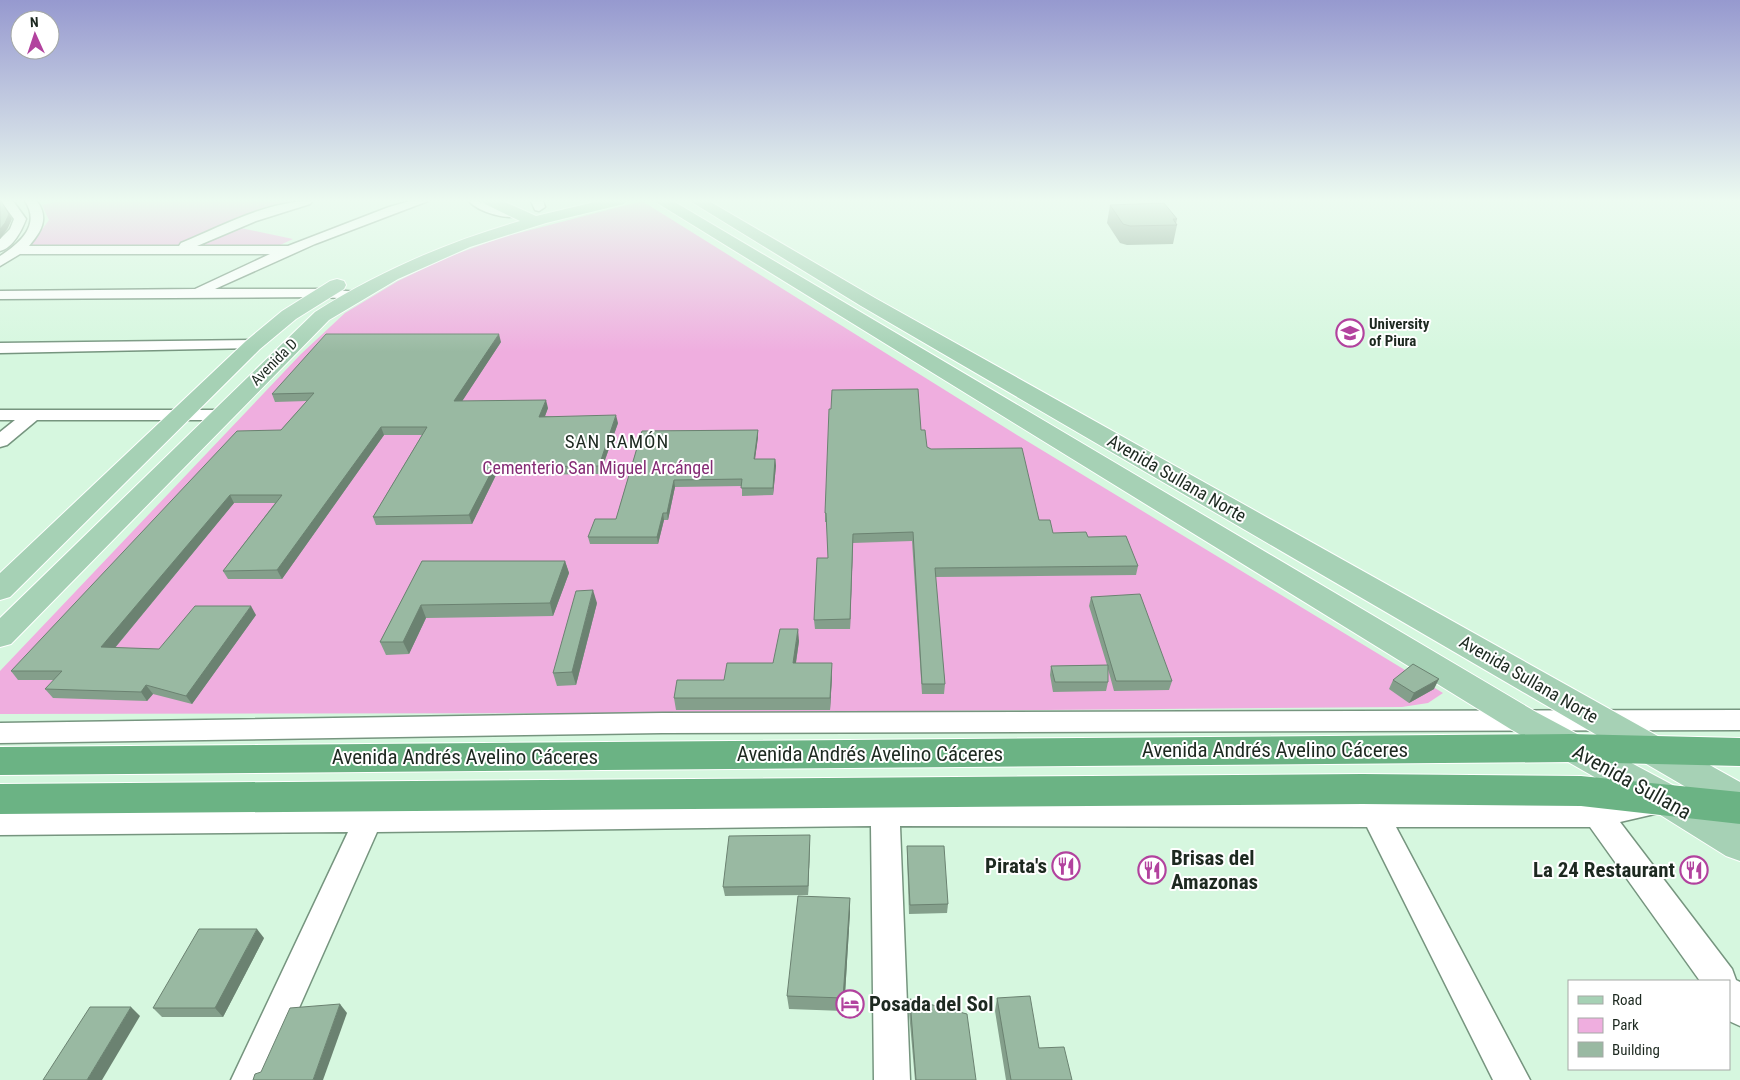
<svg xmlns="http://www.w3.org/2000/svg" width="1740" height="1080" font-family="'Roboto Condensed',sans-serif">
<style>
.green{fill:#efaedf}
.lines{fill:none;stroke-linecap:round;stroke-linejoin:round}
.minor-casing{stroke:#76957f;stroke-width:3}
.major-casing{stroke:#fff;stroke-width:2}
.highway-casing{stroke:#fff;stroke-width:2}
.minor{fill:#fff;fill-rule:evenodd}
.major{fill:#a6d1b5;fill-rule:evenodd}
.highway{fill:#6bb384;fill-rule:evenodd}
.wall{fill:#849f8b}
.shaded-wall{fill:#6b8271}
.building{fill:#99b9a2;stroke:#6b8271}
.labels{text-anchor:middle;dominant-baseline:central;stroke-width:4;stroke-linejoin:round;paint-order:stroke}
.far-poi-label{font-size:15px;font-weight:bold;fill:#1d2920;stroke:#fff;text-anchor:start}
.far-street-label{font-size:15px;fill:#1d2920;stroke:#fff}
.park-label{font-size:18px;fill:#852c75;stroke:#fff}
.street-label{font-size:18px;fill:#1d2920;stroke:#fff}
.neighbourhood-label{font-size:19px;letter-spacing:1px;fill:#1d2920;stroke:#fff}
.near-street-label{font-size:21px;fill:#1d2920;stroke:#fff}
.near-poi-label{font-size:21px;font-weight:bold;fill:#1d2920;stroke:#fff;text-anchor:start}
</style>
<rect width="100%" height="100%" fill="#d6f7df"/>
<g class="green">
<polygon points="60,201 297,201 178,246 30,246 49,220 42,205"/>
<polygon points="642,201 1017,435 1443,693 1428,703 1402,707 665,713 0,714 0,671 301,354 345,313 398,281 448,257 503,237"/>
<polygon points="236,227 293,239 278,246 190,246"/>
</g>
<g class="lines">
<g class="minor-casing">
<g id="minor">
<path d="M1 201H13L26 219C22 230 13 248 0 251V239L10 229 14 219Z"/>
<path d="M25 201H37C49 218 42 231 29 246H179L181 243C222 226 267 201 312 201L310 204 256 221 197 246H288L389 207 410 201H428L315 244 215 289H323L358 292 360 295 353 299 323 297 0 299V291L195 289 270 254H20L0 266V256C20 243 41 225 25 201Z"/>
<path d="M469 201C483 201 485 204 497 208 505 210 515 207 521 213 511 223 477 211 469 201Z"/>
<polygon points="531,201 543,201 545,207 539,211 535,210"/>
<polygon points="253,340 261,345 259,348 0,353 0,343"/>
<polygon points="0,410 222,410 228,411 231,415 228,419 222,420 37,420 7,445 0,447 0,432 15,420 0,420"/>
<polygon points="1740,710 1740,730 662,733 0,743 0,723 662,713"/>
<polygon points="1649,792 1659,795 1663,804 1659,813 1620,822 1732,969 1736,980 1740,982 1740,1026 1729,1021 1729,981 1700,981 1590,827 1396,827 1530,1080 1493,1080 1367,827 900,826 910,1080 874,1080 871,826 377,832 267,1080 231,1080 348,832 0,835 0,811 885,802 1357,802 1360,796 1370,793 1380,796 1383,802 1598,803"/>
</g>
</g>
<g class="major-casing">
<g id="major">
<path d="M482 201H503L536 216 599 201H627L624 204 546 223 470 247 398 279 329 320 11 644 0 647V618L315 312C380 271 447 242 520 221L485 204Z"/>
<polygon points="654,201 673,201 1536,712 1680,789 1740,824 1740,861 1726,856 1654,811 1512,730"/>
<polygon points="690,201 709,201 875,298 1740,782 1740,815 1727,811 861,306"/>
<polygon points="337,279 344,281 346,285 344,289 296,319 260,349 10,597 0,600 0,573 246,341 282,311 330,281"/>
</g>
</g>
<g class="highway-casing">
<g id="highway">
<polygon points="1571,734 1740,738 1740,766 1571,762 0,775 0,747"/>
<polygon points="1362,774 1581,776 1740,792 1740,824 1581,806 1362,804 0,814 0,784"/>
</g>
</g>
<use href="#minor" class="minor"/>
<use href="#major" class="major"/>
<use href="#highway" class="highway"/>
</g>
<g class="wall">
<polygon points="1110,205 1177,219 1176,224 1177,225 1173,244 1127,245 1120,243 1107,223"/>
<polygon points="501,342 462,401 548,408 545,416 618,423 600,474 496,475 472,524 376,525 373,517 422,435 384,435 282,579 228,579 223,571 275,503 234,503 115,648 159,649 256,615 192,704 153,694 147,701 53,698 45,689 54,680 18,680 11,671 281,430 307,401 275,402 272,394"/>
<polygon points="758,430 758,437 755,459 775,459 776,466 773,495 742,496 742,486 675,487 668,520 664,520 658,544 590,544 588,537 616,519 642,431"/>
<polygon points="921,430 927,447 1039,520 1053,533 1088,537 1138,566 1136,575 935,577 945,684 944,694 922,694 912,541 853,543 850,629 815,629 814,620 828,558 827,522 825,522 825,513"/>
<polygon points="422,561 565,561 569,573 553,616 426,618 409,654 386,655 380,642"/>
<polygon points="1091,597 1172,681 1169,690 1114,691 1108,669 1108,682 1106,691 1053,692 1050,675 1051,666 1107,665 1089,606"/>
<polygon points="597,603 576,685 557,686 553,673"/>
<polygon points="799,641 796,663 832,676 830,710 676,710 674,698 773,663"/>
<polygon points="1393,680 1434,689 1409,703 1389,689"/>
<polygon points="810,844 808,895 725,896 723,887"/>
<polygon points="907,846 948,904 947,913 909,914 907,856"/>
<polygon points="850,898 850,912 844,1011 789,1009 787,996"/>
<polygon points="264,938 223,1017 162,1017 153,1008"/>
<polygon points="997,998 1039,1048 1072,1080 1006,1080 995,1011"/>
<polygon points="910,999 976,1080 915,1080 909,1012"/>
</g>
<g class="shaded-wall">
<polygon points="9,214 12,219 8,228 0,239 0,229"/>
<polygon points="499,334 501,342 457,409 454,401"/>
<polygon points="546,400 548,408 542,424 539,417"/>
<polygon points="616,415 618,423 600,474 599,466"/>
<polygon points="381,427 384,435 282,579 277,570"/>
<polygon points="758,430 758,437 754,466 754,459"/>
<polygon points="775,459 776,466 773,495 773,488"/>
<polygon points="494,467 496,475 472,524 469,515"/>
<polygon points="674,480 675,487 668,520 667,513"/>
<polygon points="230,495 234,503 108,656 101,647"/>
<polygon points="663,513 664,520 658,544 657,537"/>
<polygon points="853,534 853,543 850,629 850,619"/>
<polygon points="565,561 569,573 553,616 550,603"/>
<polygon points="593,590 597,603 576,685 572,672"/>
<polygon points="421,605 426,618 409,654 403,642"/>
<polygon points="251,606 256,615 192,704 186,696"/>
<polygon points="798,629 799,641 794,675 793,663"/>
<polygon points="832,663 832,676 830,710 830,698"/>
<polygon points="1439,679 1434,689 1409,703 1414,693"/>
<polygon points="146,685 153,694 147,701 141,692"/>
<polygon points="810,835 810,844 808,895 808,886"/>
<polygon points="850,898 850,912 844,1011 843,998"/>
<polygon points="257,929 264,938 223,1017 215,1008"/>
<polygon points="340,1004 347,1013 323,1080 313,1080"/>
<polygon points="131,1007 140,1016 102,1080 87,1080"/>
</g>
<g class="building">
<polygon points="0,201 1,201 9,214 5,223 0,229"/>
<polygon points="1164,203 1177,219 1173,219 1177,225 1130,226 1123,224 1110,205"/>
<polygon points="326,334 499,334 454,401 546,400 539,417 616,415 599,466 494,467 469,515 373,517 427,427 381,427 277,570 223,571 282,495 230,495 101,647 159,649 195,606 251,606 186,696 146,685 141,692 45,689 62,671 11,671 237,431 281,430 314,393 272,394"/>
<polygon points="918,389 921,430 925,430 927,447 931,449 1022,448 1039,520 1050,520 1053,533 1086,532 1088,537 1126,536 1138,566 935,568 945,684 922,684 913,532 853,534 850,619 814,620 817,558 828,558 826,513 825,513 829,409 831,409 832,390"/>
<polygon points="758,430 754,459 775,459 773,488 741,488 742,479 674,480 667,513 663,513 657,537 588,537 595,519 616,519 642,431"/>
<polygon points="422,561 565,561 550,603 421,605 403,642 380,642"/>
<polygon points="593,590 572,672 553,673 576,591"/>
<polygon points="1140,594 1172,681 1116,681 1091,597"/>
<polygon points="780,629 798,629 793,663 832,663 830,698 674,698 677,680 724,680 727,663 773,663"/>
<polygon points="1413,664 1439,679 1414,693 1393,680"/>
<polygon points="1108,665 1108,682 1055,682 1051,666"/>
<polygon points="810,835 808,886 723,887 729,836"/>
<polygon points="907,846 944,846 948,904 910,905"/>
<polygon points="798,896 850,898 843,998 787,996"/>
<polygon points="199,929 257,929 215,1008 153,1008"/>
<polygon points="1030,996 1039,1048 1064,1047 1072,1080 1011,1080 997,998"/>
<polygon points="910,999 967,1014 976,1080 916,1080"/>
<polygon points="340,1004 313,1080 253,1080 255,1074 261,1072 290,1008"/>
<polygon points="90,1007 131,1007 87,1080 43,1080"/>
</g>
<linearGradient id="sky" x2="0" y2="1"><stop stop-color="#9699cf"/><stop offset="0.57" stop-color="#edfbf1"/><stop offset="1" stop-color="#edfbf1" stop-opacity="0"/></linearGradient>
<rect width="1740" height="352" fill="url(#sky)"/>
<defs>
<g id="university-ring" transform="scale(1.4375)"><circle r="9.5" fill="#fff" stroke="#b2429e" stroke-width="1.5"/><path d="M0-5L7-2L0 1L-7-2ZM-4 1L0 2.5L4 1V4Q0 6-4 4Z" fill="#b2429e"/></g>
<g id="restaurant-ring" transform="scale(1.4375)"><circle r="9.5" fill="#fff" stroke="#b2429e" stroke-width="1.5"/><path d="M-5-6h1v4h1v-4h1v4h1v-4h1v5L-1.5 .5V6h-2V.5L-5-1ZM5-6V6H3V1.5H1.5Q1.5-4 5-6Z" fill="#b2429e"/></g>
<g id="hotel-ring" transform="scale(1.4375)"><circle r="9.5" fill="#fff" stroke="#b2429e" stroke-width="1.5"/><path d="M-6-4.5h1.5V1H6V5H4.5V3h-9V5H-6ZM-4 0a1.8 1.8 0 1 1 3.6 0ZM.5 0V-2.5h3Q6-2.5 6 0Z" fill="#b2429e"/></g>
</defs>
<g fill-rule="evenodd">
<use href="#university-ring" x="1350" y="333"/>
<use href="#restaurant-ring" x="1066" y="866"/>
<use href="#restaurant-ring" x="1152" y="870"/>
<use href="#restaurant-ring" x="1694" y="870"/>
<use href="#hotel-ring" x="850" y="1004"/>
</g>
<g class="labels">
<g class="far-poi-label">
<text x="1369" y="324">University<tspan x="1369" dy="17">of Piura</tspan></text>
</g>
<g class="far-street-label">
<text transform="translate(274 362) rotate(-45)">Avenida D</text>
</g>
<g class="park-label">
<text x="598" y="467">Cementerio San Miguel Arcángel</text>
</g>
<g class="street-label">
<text transform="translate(1177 478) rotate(30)">Avenida Sullana Norte</text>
<text transform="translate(1529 679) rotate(30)">Avenida Sullana Norte</text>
</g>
<g class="neighbourhood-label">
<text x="617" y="441">SAN RAMÓN</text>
</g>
<g class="near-street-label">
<text x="1275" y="750">Avenida Andrés Avelino Cáceres</text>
<text x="870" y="754">Avenida Andrés Avelino Cáceres</text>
<text x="465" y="757">Avenida Andrés Avelino Cáceres</text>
<text transform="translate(1632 782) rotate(29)">Avenida Sullana</text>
</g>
<g class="near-poi-label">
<text x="1171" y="858">Brisas del<tspan x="1171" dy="24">Amazonas</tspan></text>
<text x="1047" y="866" text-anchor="end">Pirata's</text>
<text x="1675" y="870" text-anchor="end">La 24 Restaurant</text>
<text x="869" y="1004">Posada del Sol</text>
</g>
</g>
<rect x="1568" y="980" width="162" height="90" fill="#ffffff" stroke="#a5a9a6"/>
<rect x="1578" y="996" width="25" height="8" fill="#a6d1b5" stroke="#a5a9a6"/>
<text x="1612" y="1005" font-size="15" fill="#1d2920">Road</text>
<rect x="1578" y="1018" width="25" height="15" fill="#efaedf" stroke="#a5a9a6"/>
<text x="1612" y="1030" font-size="15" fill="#1d2920">Park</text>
<rect x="1578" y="1042" width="25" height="15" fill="#99b9a2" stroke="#a5a9a6"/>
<text x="1612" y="1055" font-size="15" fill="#1d2920">Building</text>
<g transform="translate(35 35) rotate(357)"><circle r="24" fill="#ffffff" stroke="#a5a9a6"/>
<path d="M0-4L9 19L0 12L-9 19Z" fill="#b2429e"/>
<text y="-8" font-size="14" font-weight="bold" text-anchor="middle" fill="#1d2920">N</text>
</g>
</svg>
